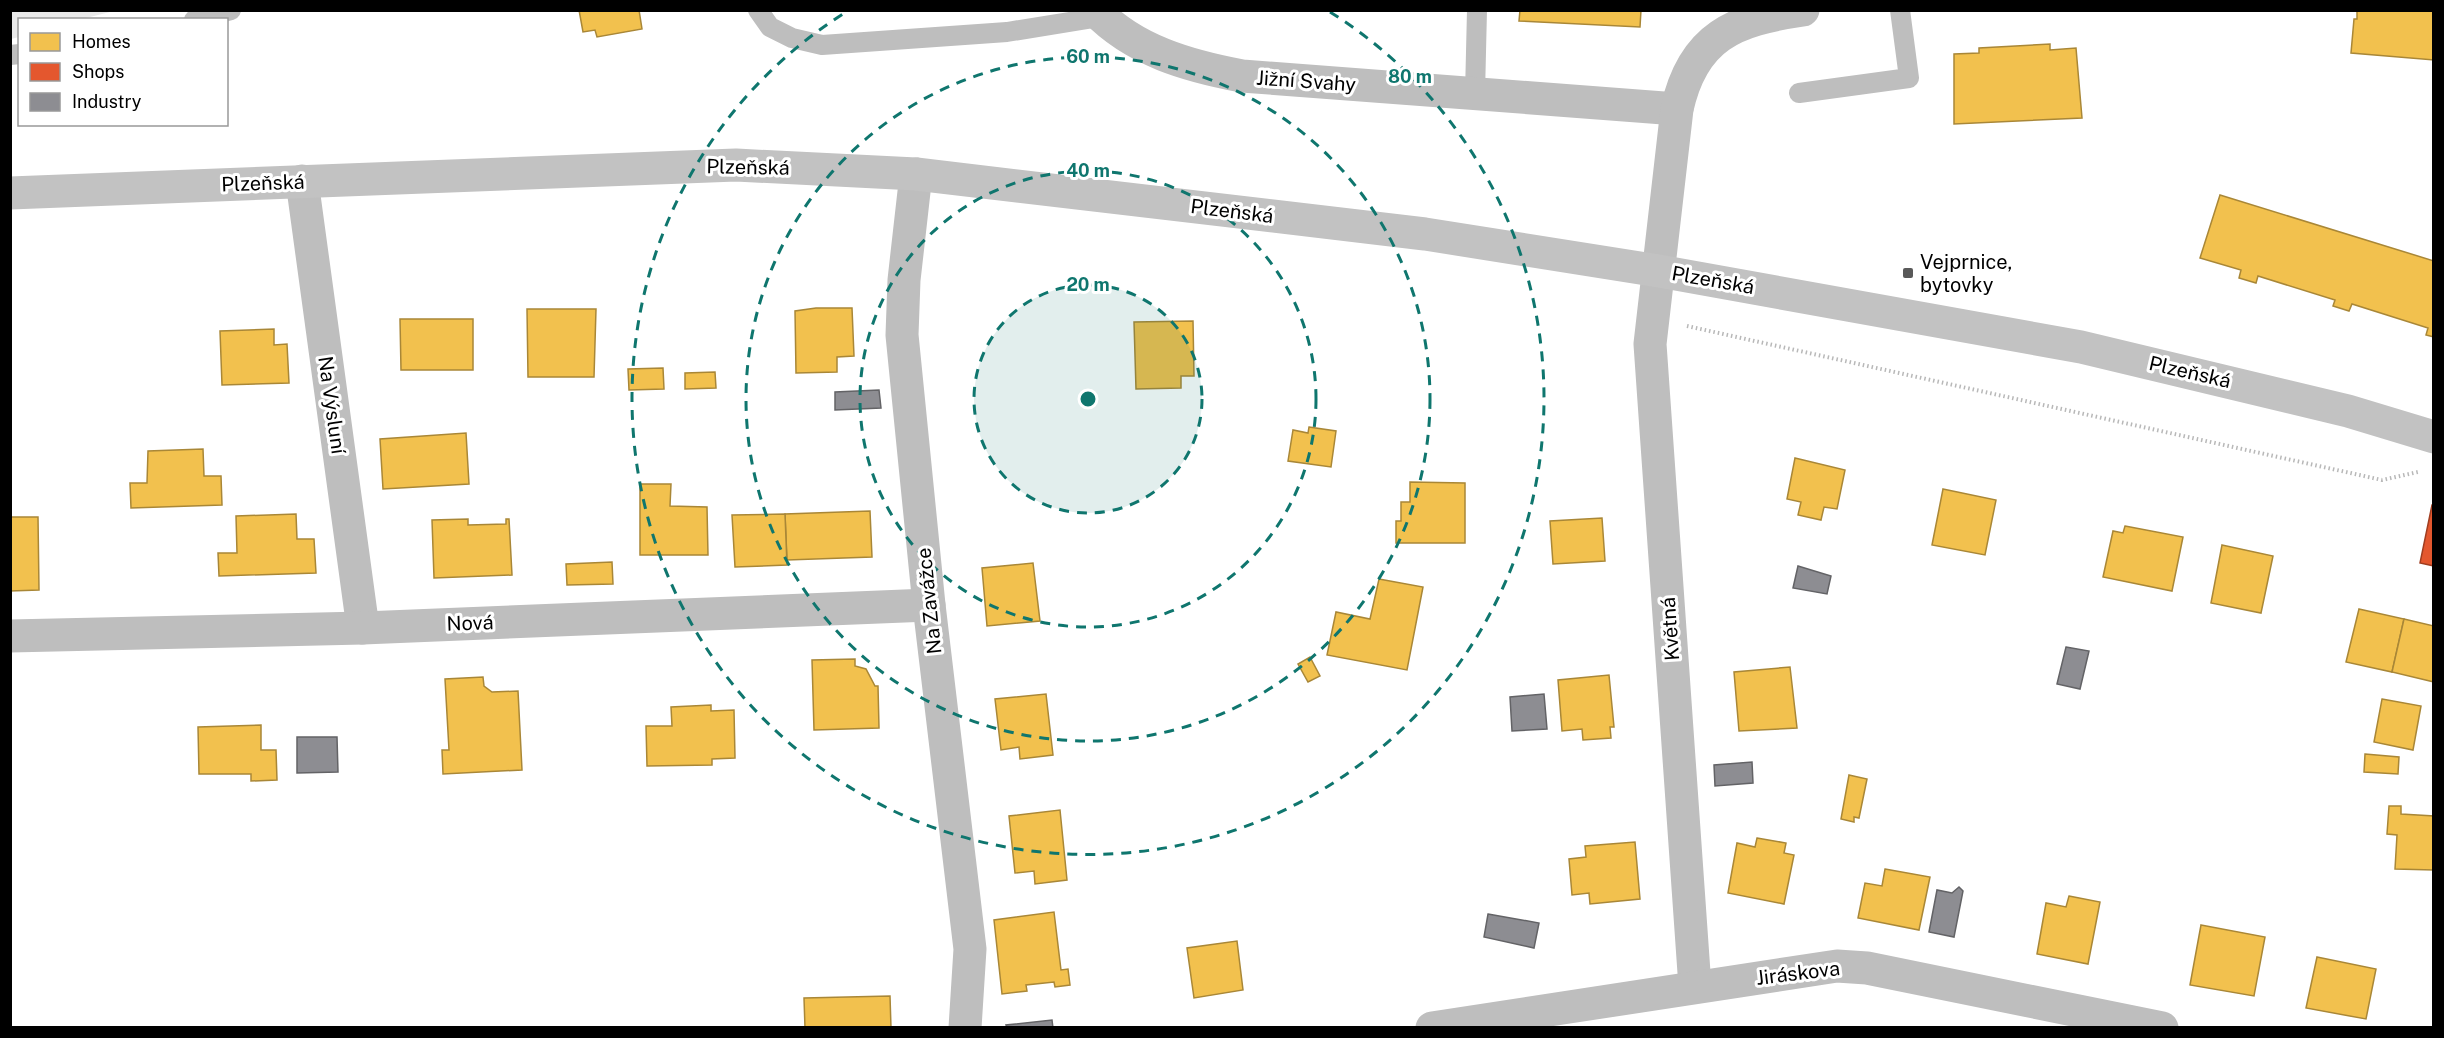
<svg xmlns="http://www.w3.org/2000/svg" width="2444" height="1038" font-family="'Public Sans',sans-serif">
<style>
.green{fill:#eaeaea}
.homes{fill:#f2c14e;stroke:#a98737;stroke-width:1.5}
.shops{fill:#e4572e;stroke:#a03d20;stroke-width:1.5}
.industry{fill:#8d8d92;stroke:#636366;stroke-width:1.5}
.lines{fill:none;stroke-linecap:round;stroke-linejoin:round}
.path{stroke:#b8b8b8;stroke-width:4;stroke-dasharray:1.5 3;stroke-linecap:butt}
.lane{stroke:#bebebe;stroke-width:20}
.street{stroke:#bebebe;stroke-width:33}
.secondary{stroke:#c2c2c2;stroke-width:33}
.ring{fill:none;stroke:#0f766e;stroke-width:3;stroke-dasharray:10 8}
.poi-dot{fill:#595959;stroke:#fff;stroke-width:2}
.labels{text-anchor:middle;dominant-baseline:central;stroke-width:6;stroke-linejoin:round;paint-order:stroke}
.street-label{font-size:20px;fill:#000;stroke:#fff}
.poi-label{font-size:20px;fill:#000;stroke:#fff;text-anchor:start}
.centre{fill:#0f766e;stroke:#fff;stroke-width:3}
.ring-label{font-size:18px;text-anchor:middle;font-weight:bold;fill:#0f766e;stroke:#fff;stroke-width:6;stroke-linejoin:round;paint-order:stroke}
</style>
<rect width="100%" height="100%" fill="#fff"/>
<polygon class="green" points="11,10 114,10 114,11 82,19 20,20 19,37 11,39"/>
<g class="homes">
<polygon points="579,10 639,10 642,29 597,37 595,30 583,32"/>
<polygon points="1520,10 1641,10 1640,27 1519,21"/>
<polygon points="2357,10 2434,10 2434,60 2351,53 2354,19 2357,19"/>
<polygon points="2050,44 2050,50 2076,48 2082,118 1954,124 1954,54 1979,53 1979,48"/>
<polygon points="2220,195 2434,261 2434,337 2426,335 2428,328 2352,304 2349,311 2333,306 2335,300 2258,276 2256,283 2239,278 2241,270 2200,258"/>
<polygon points="816,308 852,308 854,356 837,357 837,372 796,373 795,311"/>
<polygon points="527,309 596,309 594,377 528,377"/>
<polygon points="400,319 473,319 473,370 401,370"/>
<polygon points="1193,321 1194,376 1181,376 1181,388 1136,389 1134,322"/>
<polygon points="274,329 274,345 287,344 289,383 222,385 220,331"/>
<polygon points="663,368 664,389 629,390 628,369"/>
<polygon points="715,372 716,388 685,389 685,373"/>
<polygon points="1309,427 1336,431 1331,467 1288,461 1293,430 1308,433"/>
<polygon points="466,433 469,484 383,489 380,439"/>
<polygon points="203,449 204,476 221,476 222,505 131,508 130,483 147,483 148,451"/>
<polygon points="1795,458 1845,470 1837,509 1824,507 1821,520 1798,515 1801,502 1787,499"/>
<polygon points="1410,482 1465,483 1465,543 1396,543 1396,521 1401,521 1401,502 1410,502"/>
<polygon points="640,484 671,484 670,506 707,507 708,555 640,555"/>
<polygon points="1943,489 1996,500 1985,555 1932,545"/>
<polygon points="870,511 872,557 787,560 785,514"/>
<polygon points="296,514 297,539 314,539 316,573 219,576 218,553 237,553 236,516"/>
<polygon points="785,514 787,565 735,567 732,515"/>
<polygon points="10,517 38,517 39,590 10,591"/>
<polygon points="1602,518 1605,561 1553,564 1550,521"/>
<polygon points="468,519 468,525 506,524 506,519 509,519 512,575 434,578 432,520"/>
<polygon points="2125,526 2183,537 2172,591 2103,577 2113,531 2123,533"/>
<polygon points="2222,545 2273,556 2261,613 2211,603"/>
<polygon points="612,562 613,584 567,585 566,564"/>
<polygon points="1033,563 1040,621 987,626 982,568"/>
<polygon points="1379,579 1423,587 1407,670 1327,655 1336,612 1370,619"/>
<polygon points="2359,609 2404,619 2392,672 2346,662"/>
<polygon points="2404,619 2434,626 2434,682 2392,672"/>
<polygon points="1310,657 1320,676 1308,682 1298,664"/>
<polygon points="855,659 855,666 866,669 875,686 878,686 879,728 814,730 812,660"/>
<polygon points="1790,667 1797,728 1739,731 1734,672"/>
<polygon points="1609,675 1614,727 1610,727 1611,738 1583,740 1582,729 1562,731 1558,680"/>
<polygon points="483,677 484,686 492,692 518,691 522,770 443,774 442,750 449,750 445,679"/>
<polygon points="1046,694 1053,755 1020,759 1019,747 1001,750 995,699"/>
<polygon points="2382,699 2421,706 2413,750 2374,742"/>
<polygon points="711,705 711,711 734,710 735,758 712,759 712,765 647,766 646,726 672,726 671,707"/>
<polygon points="261,725 261,750 276,750 277,780 251,781 251,774 199,774 198,727"/>
<polygon points="2365,754 2399,757 2398,774 2364,772"/>
<polygon points="1849,775 1867,779 1859,818 1854,817 1854,822 1841,819"/>
<polygon points="2389,806 2401,806 2401,814 2434,816 2434,870 2395,869 2397,835 2387,834"/>
<polygon points="1060,810 1067,880 1035,884 1034,871 1015,873 1009,816"/>
<polygon points="1757,838 1786,843 1784,853 1794,855 1784,904 1728,893 1737,843 1755,847"/>
<polygon points="1635,842 1640,899 1590,904 1589,893 1572,895 1569,859 1586,857 1585,846"/>
<polygon points="1885,869 1930,877 1919,930 1858,918 1865,883 1882,886"/>
<polygon points="2069,896 2100,902 2088,964 2037,954 2046,903 2066,907"/>
<polygon points="1054,912 1061,970 1068,969 1070,985 1055,987 1054,982 1026,985 1027,991 1002,994 994,920"/>
<polygon points="2201,925 2265,937 2254,996 2190,985"/>
<polygon points="1237,941 1243,990 1194,998 1187,948"/>
<polygon points="2317,957 2376,969 2366,1019 2306,1008"/>
<polygon points="890,996 891,1028 805,1028 804,998"/>
</g>
<polygon class="shops" points="2432,505 2434,505 2434,566 2420,563"/>
<g class="industry">
<polygon points="879,390 881,408 835,410 835,392"/>
<polygon points="1798,566 1831,576 1827,594 1793,588"/>
<polygon points="2066,647 2089,651 2080,689 2057,684"/>
<polygon points="1544,694 1547,729 1512,731 1510,697"/>
<polygon points="297,737 337,737 338,772 297,773"/>
<polygon points="1752,762 1753,783 1715,786 1714,765"/>
<polygon points="1959,887 1963,891 1954,937 1929,932 1937,890 1952,893"/>
<polygon points="1488,914 1539,923 1534,948 1484,937"/>
<polygon points="1052,1020 1053,1028 1007,1028 1006,1025"/>
</g>
<g class="lines">
<polyline class="path" points="1687,326 2382,480 2418,472"/>
<g class="lane">
<polyline points="758,10 770,27 792,38 822,45 1007,32 1100,17"/>
<polyline points="194,20 231,10"/>
<polyline points="10,55 20,54"/>
<polyline points="1799,93 1909,78 1900,10"/>
<polyline points="1475,94 1477,10"/>
</g>
<g class="street">
<path d="M1095 10C1134 51 1189 66 1242 76L1677 109"/>
<polyline points="916,174 904,280 902,335 929,605 970,949 965,1028"/>
<polyline points="302,181 363,628"/>
<polyline points="10,636 363,628 929,605"/>
<path d="M1695 987 1650 344 1677 109C1693 36 1734 20 1803 10"/>
<polyline points="1432,1028 1837,966 1867,968 2162,1028"/>
</g>
<polyline class="secondary" points="10,193 736,165 916,174 1425,234 1659,271 2081,347 2348,411 2434,437"/>
</g>
<circle cx="1088" cy="399" r="114" fill="#0f766e" fill-opacity=".12"/>
<g class="ring">
<circle cx="1088" cy="399" r="114"/>
<circle cx="1088" cy="399" r="228"/>
<circle cx="1088" cy="399" r="342"/>
<path d="M1330 12A456 456 0 1 1 846 12"/>
</g>
<rect class="poi-dot" x="1902" y="267" width="12" height="12" rx="3"/>
<g class="labels">
<g class="street-label">
<text transform="translate(1306 81) rotate(4)">Jižní Svahy</text>
<text transform="translate(748 167) rotate(1)">Plzeňská</text>
<text transform="translate(263 183) rotate(-2)">Plzeňská</text>
<text transform="translate(1232 211) rotate(7)">Plzeňská</text>
<text transform="translate(1713 280) rotate(10)">Plzeňská</text>
<text transform="translate(2190 372) rotate(13)">Plzeňská</text>
<text transform="translate(332 405) rotate(82)">Na Výsluní</text>
<text transform="translate(929 601) rotate(-96)">Na Zavážce</text>
<text transform="translate(470 623) rotate(-2)">Nová</text>
<text transform="translate(1670 629) rotate(-94)">Květná</text>
<text transform="translate(1798 973) rotate(-7)">Jiráskova</text>
</g>
<g class="poi-label">
<text x="1920" y="262">Vejprnice,<tspan x="1920" dy="23">bytovky</tspan></text>
</g>
</g>
<circle cx="1088" cy="399" r="9" class="centre"/>
<g class="ring-label">
<text x="1088" y="63">60 m</text>
<text x="1410" y="83">80 m</text>
<text x="1088" y="177">40 m</text>
<text x="1088" y="291">20 m</text>
</g>
<rect width="2444" height="1038" fill="none" stroke="#000000" stroke-width="24"/>
<rect x="18" y="18" width="210" height="108" fill="#ffffff" stroke="#999999" stroke-width="1.5"/>
<rect x="30" y="33" width="30" height="18" fill="#f2c14e" stroke="#999999" stroke-width="1.5"/>
<text x="72" y="48" font-size="18" fill="#000000">Homes</text>
<rect x="30" y="63" width="30" height="18" fill="#e4572e" stroke="#999999" stroke-width="1.5"/>
<text x="72" y="78" font-size="18" fill="#000000">Shops</text>
<rect x="30" y="93" width="30" height="18" fill="#8d8d92" stroke="#999999" stroke-width="1.5"/>
<text x="72" y="108" font-size="18" fill="#000000">Industry</text>
</svg>
